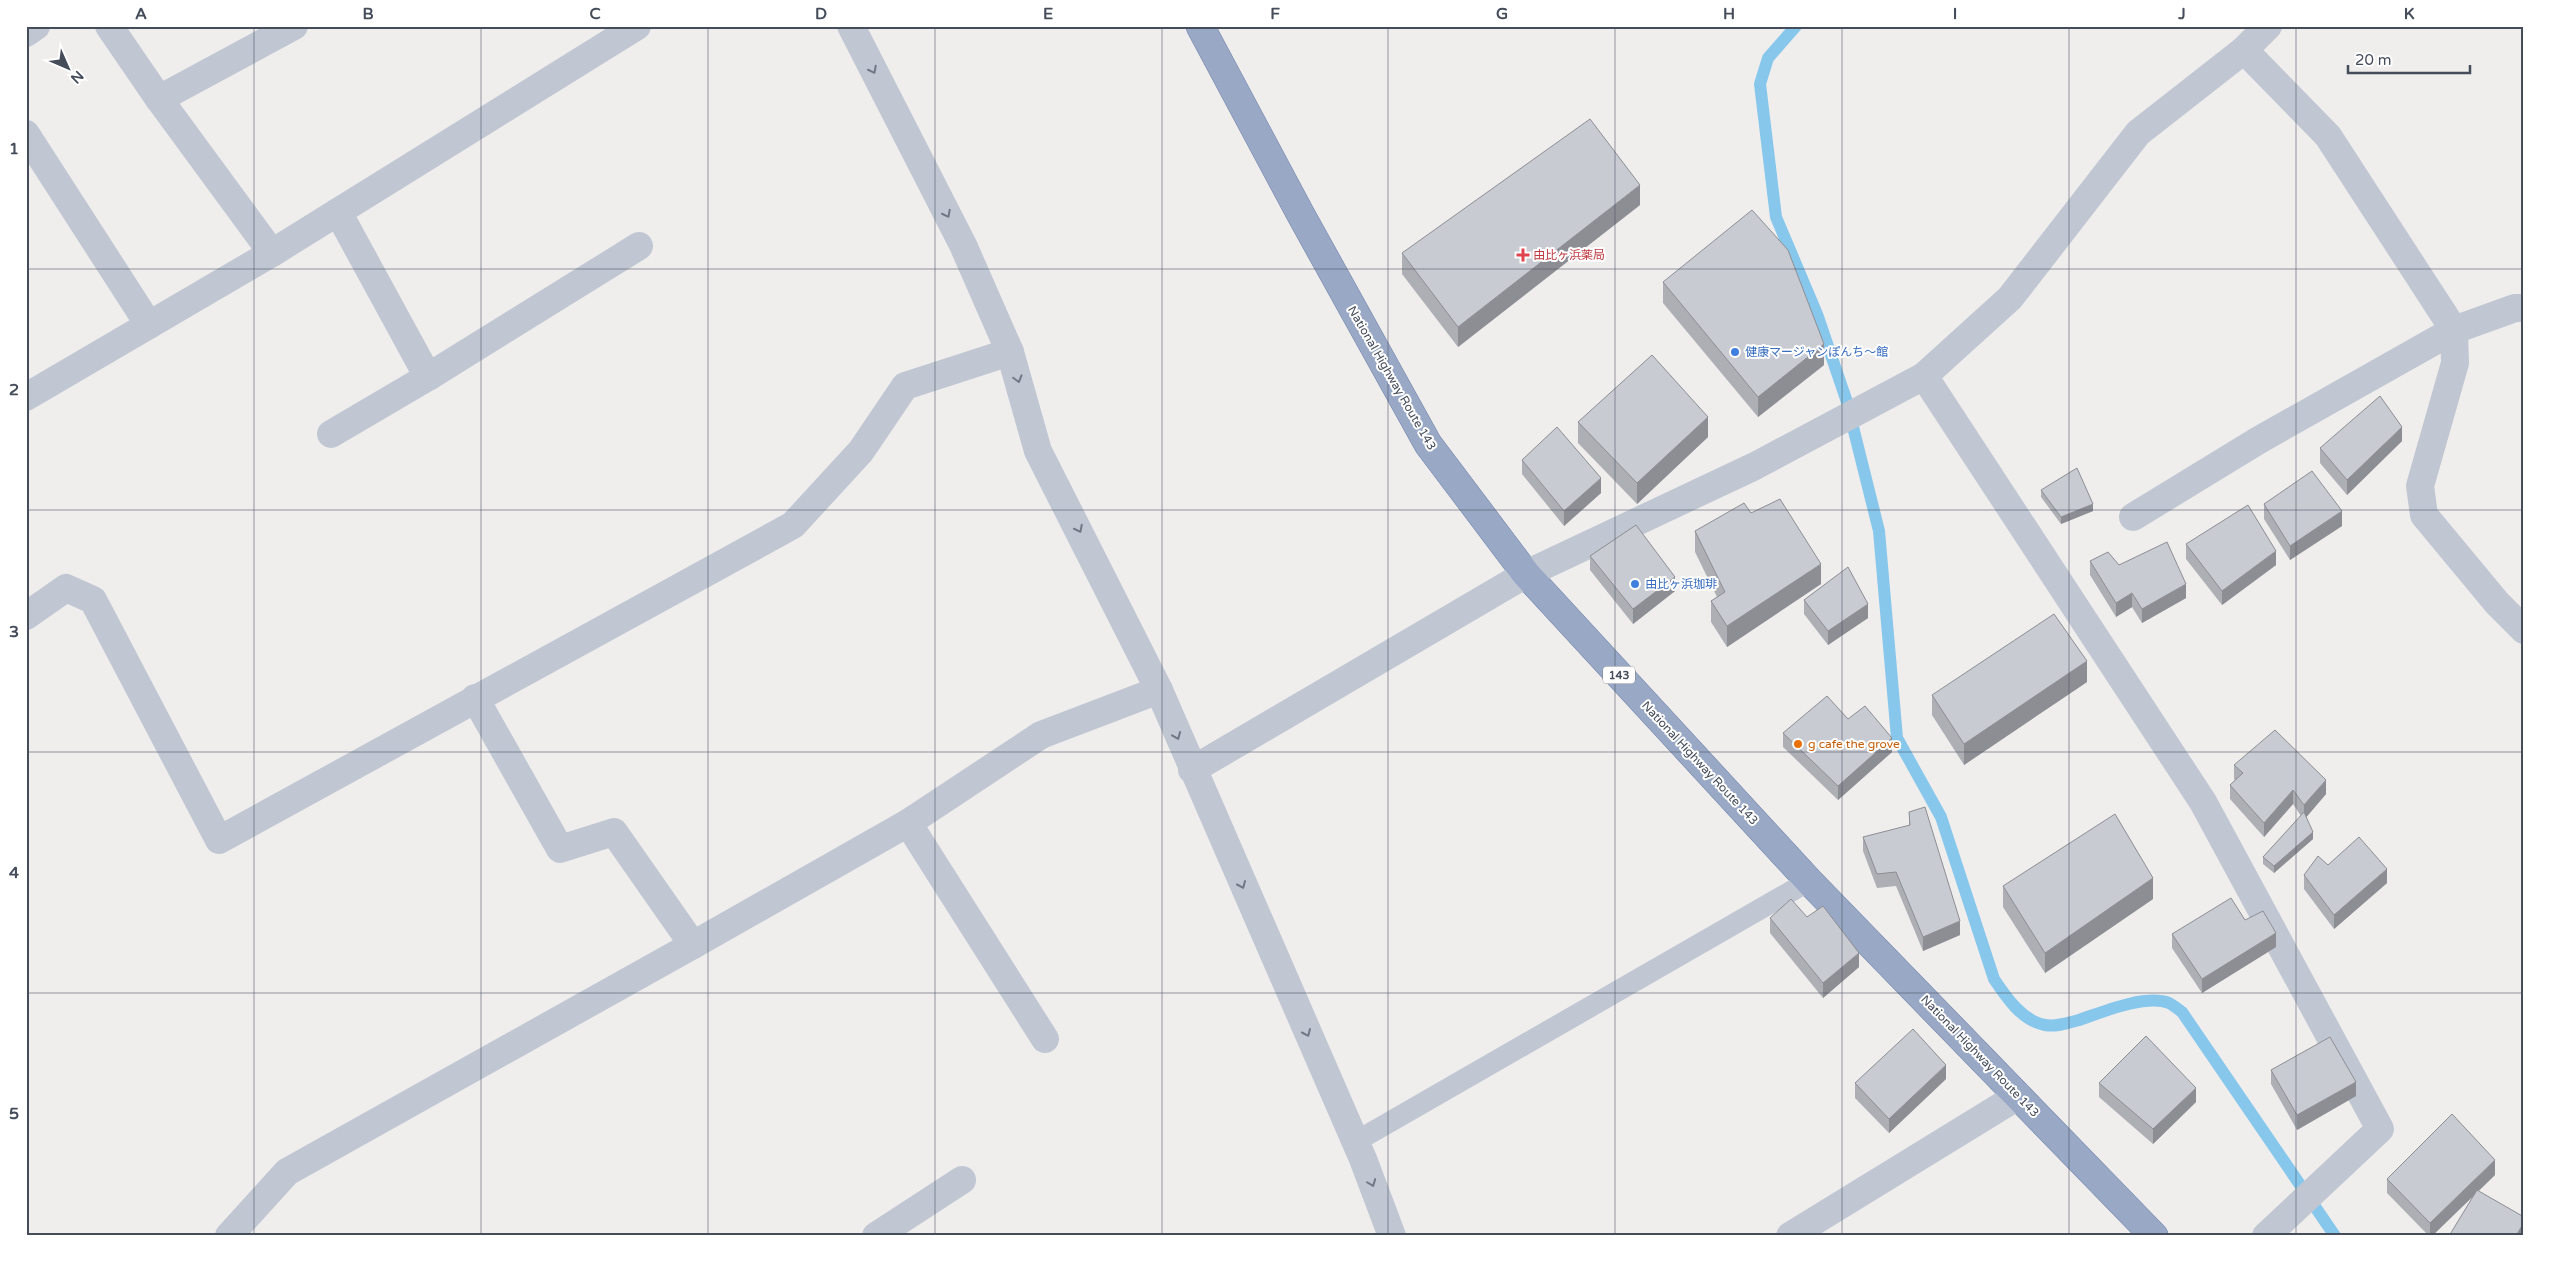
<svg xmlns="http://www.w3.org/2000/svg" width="2550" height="1262" font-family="'Varela Round','Noto Sans JP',sans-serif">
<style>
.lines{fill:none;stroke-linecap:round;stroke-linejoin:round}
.stream{stroke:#87c7ec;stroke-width:12}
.trunk-casing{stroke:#6f82a9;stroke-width:29}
.service{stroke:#c0c7d3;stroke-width:21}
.minor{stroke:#c0c7d3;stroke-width:28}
.trunk{stroke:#98a8c5;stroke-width:28}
.wall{fill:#adafb5}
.shaded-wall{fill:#8d8e94}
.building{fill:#c9cbd3;stroke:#8d8e94}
.oneway{stroke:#707885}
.grid{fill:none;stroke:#454d5b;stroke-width:1;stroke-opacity:0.55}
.health-dot{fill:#e0444e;stroke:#fff;stroke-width:2}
.shop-dot{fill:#3f7fe0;stroke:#fff;stroke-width:2}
.food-dot{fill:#e8710a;stroke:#fff;stroke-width:2}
.labels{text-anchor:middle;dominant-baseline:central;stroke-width:4;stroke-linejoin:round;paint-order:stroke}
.shield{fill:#fff;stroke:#7d828c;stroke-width:1}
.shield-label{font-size:11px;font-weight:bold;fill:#454d5b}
.health-label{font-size:12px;fill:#be3a42;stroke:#fff;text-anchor:start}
.shop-label{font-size:12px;fill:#366cbe;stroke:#fff;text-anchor:start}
.street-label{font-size:12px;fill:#454d5b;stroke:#fff}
.food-label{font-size:12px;fill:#c56008;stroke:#fff;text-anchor:start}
.neatline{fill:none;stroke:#454d5b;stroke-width:2}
.grid-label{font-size:16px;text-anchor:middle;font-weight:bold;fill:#454d5b}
</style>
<rect width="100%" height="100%" fill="#f0eeed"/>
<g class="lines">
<path class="stream" d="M1796 26 1768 58 1760 84 1776 217 1817 314 1846 399 1879 531 1897 738 1941 817 1994 979C2006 997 2022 1021 2045 1025 2056 1027 2068 1023 2079 1020 2102 1012 2146 994 2169 1003 2173 1005 2178 1009 2182 1012L2335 1236"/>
<g class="trunk-casing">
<polyline id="trunk" points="1200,26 1301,215 1428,444 1526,574 1809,881 2154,1236"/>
</g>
<polyline class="service" points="1355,1142 1809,881"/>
<g class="minor">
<polyline points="109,26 159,99 272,253"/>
<polyline points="851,26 963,245 1010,352 1038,451 1159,690 1363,1159 1392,1236"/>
<polyline points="26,33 36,26"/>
<polyline points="2244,50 2328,136 2454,330 2515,308 2524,308"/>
<polyline points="159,99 294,26"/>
<polyline points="26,134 149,325"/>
<polyline points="338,212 428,377"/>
<polyline points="1924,376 2203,802 2380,1129 2266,1236"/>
<polyline points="26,397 272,253 637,26"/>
<polyline points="331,434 428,377 639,246"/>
<polyline points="2133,517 2259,440 2454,330 2455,363 2420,486 2424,515 2497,603 2524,630"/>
<polyline points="26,616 66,588 93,600 219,840 793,525 861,451 905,386 1010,352"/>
<polyline points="475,698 560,849 614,832 693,945 908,823 1041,735 1159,690"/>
<polyline points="1192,770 1526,574 1755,466 1924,376 2010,298 2138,133 2244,50 2268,26"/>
<polyline points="908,823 1045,1039"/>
<polyline points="229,1236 287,1172 693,945"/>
<polyline points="876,1236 962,1180"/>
<polyline points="1790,1236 2018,1096"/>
</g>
<use href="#trunk" class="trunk"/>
</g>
<g class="wall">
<polygon points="1640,205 1458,347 1402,274 1402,253"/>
<polygon points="1663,282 1824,365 1758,417 1663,303"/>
<polygon points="1578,422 1708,437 1637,504 1578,443"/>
<polygon points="2402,441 2347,495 2320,463 2320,448"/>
<polygon points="1522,460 1601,493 1564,526 1522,474"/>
<polygon points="2041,490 2093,511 2061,524 2041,497"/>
<polygon points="2264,504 2342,526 2290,560 2264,519"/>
<polygon points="1751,513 1821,584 1727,647 1711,622 1711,601 1717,597 1695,552 1695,531"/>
<polygon points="2186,544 2276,565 2222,605 2186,559"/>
<polygon points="1590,556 1675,591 1633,624 1590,570"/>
<polygon points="2090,561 2119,565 2186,598 2142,623 2132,607 2116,617 2090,575"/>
<polygon points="1804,600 1868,618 1828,645 1804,614"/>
<polygon points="2087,682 1964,765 1932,715 1932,695"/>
<polygon points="1848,719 1892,752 1838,800 1783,747 1783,733"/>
<polygon points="2234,765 2326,794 2306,817 2313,839 2274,873 2263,864 2263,857 2301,816 2293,804 2264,837 2230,799 2230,785 2235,780 2234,779"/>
<polygon points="1909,812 1960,935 1923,951 1896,886 1877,888 1863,851 1863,837 1909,826"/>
<polygon points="2328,865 2387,883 2334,929 2304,889 2304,875"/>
<polygon points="2003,886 2153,899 2045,973 2003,907"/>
<polygon points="1807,917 1859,967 1823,998 1770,933 1770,918"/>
<polygon points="2245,920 2276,947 2202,993 2172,948 2172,934"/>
<polygon points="2271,1070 2356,1096 2297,1130 2271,1084"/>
<polygon points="1946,1079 1889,1133 1855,1098 1855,1083"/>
<polygon points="2099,1083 2196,1102 2153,1144 2099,1097"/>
<polygon points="2495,1175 2432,1236 2429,1236 2387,1193 2387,1179"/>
</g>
<g class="shaded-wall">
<polygon points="1640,185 1640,205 1458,347 1458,327"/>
<polygon points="1824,344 1824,365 1758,417 1758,397"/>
<polygon points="1708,417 1708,437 1637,504 1637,483"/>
<polygon points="2402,427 2402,441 2347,495 2347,480"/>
<polygon points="1601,478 1601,493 1564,526 1564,511"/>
<polygon points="2093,504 2093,511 2061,524 2061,517"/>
<polygon points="2342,511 2342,526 2290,560 2290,546"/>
<polygon points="2276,551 2276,565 2222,605 2222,591"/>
<polygon points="1821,564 1821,584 1727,647 1727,626"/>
<polygon points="1675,577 1675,591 1633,624 1633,609"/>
<polygon points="2186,584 2186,598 2142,623 2142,609"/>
<polygon points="2132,593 2132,607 2116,617 2116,603"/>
<polygon points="1868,604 1868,618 1828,645 1828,631"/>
<polygon points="2087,661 2087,682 1964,765 1964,744"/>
<polygon points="1892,738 1892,752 1838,800 1838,786"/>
<polygon points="2326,780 2326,794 2304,820 2304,805"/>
<polygon points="2293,790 2293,804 2264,837 2264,823"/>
<polygon points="2313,832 2313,839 2274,873 2274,866"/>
<polygon points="2387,869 2387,883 2334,929 2334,915"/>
<polygon points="2153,878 2153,899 2045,973 2045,953"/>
<polygon points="1960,921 1960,935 1923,951 1923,937"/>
<polygon points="2276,933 2276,947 2202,993 2202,979"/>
<polygon points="1859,953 1859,967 1823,998 1823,983"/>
<polygon points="1946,1065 1946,1079 1889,1133 1889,1119"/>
<polygon points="2356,1082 2356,1096 2297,1130 2297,1115"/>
<polygon points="2196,1088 2196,1102 2153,1144 2153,1129"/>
<polygon points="2495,1160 2495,1175 2432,1236 2430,1236 2430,1223"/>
<polygon points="2524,1222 2524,1236 2516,1236"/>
</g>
<g class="building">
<polygon points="1590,119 1640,185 1458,327 1402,253"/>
<polygon points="1752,210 1788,250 1824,344 1758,397 1663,282"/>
<polygon points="1652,355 1708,417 1637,483 1578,422"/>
<polygon points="2380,396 2402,427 2347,480 2320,448"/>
<polygon points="1557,427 1601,478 1564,511 1522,460"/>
<polygon points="2077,468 2093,504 2061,517 2041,490"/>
<polygon points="2312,471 2342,511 2290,546 2264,504"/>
<polygon points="1780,499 1821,564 1727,626 1711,601 1725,592 1695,531 1744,503 1751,513"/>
<polygon points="2248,505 2276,551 2222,591 2186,544"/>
<polygon points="1636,525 1675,577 1633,609 1590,556"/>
<polygon points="2167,542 2186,584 2142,609 2132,593 2116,603 2090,561 2108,552 2119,565"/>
<polygon points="1848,567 1868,604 1828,631 1804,600"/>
<polygon points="2054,614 2087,661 1964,744 1932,695"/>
<polygon points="1827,696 1848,719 1865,706 1892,738 1838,786 1783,733"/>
<polygon points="2275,730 2326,780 2304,805 2293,790 2264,823 2230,785 2243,773 2234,765"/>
<polygon points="1925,807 1960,921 1923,937 1896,872 1877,874 1863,837 1910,825 1909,812"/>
<polygon points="2304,812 2313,832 2274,866 2263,857"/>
<polygon points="2115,814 2153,878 2045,953 2003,886"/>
<polygon points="2359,837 2387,869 2334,915 2304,875 2318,856 2328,865"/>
<polygon points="2231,898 2245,920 2263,911 2276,933 2202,979 2172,934"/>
<polygon points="1791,899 1807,917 1823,906 1859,953 1823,983 1770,918"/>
<polygon points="1913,1029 1946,1065 1889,1119 1855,1083"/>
<polygon points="2146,1036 2196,1088 2153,1129 2099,1083"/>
<polygon points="2330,1037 2356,1082 2297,1115 2271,1070"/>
<polygon points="2452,1114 2495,1160 2430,1223 2387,1179"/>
<polygon points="2477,1190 2524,1217 2524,1222 2516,1236 2449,1236"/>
</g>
<defs><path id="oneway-chevron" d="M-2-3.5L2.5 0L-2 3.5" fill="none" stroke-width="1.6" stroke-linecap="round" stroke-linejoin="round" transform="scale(1.25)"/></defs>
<g class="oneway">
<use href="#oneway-chevron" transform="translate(873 70) rotate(63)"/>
<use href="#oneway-chevron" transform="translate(947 214) rotate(63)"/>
<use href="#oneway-chevron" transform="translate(1018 379) rotate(74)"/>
<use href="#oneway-chevron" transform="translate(1079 529) rotate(63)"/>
<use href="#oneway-chevron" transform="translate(1177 736) rotate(68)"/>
<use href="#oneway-chevron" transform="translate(1242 885) rotate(66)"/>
<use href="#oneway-chevron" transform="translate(1307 1033) rotate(66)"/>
<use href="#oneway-chevron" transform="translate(1372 1183) rotate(69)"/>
</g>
<path class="grid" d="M254 26V1236M481 26V1236M708 26V1236M935 26V1236M1162 26V1236M1388 26V1236M1615 26V1236M1842 26V1236M2069 26V1236M2296 26V1236M26 269H2524M26 510H2524M26 752H2524M26 993H2524"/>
<path class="health-dot" d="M1520.5 247.5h5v5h5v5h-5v5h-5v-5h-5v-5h5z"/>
<g class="shop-dot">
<circle cx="1735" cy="352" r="5"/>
<circle cx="1635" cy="584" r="5"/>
</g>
<circle class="food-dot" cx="1798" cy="744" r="5"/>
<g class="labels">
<rect class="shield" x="1603" y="666.5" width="32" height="17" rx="4"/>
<g class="shield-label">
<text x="1619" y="675">143</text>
</g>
<g class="health-label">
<text x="1533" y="255">由比ヶ浜薬局</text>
</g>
<g class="shop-label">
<text x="1745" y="352">健康マージャンぽんち～館</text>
<text x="1645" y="584">由比ヶ浜珈琲</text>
</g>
<g class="street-label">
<text transform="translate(1392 378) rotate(60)">National Highway Route 143</text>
<text transform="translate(1700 763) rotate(47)">National Highway Route 143</text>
<text transform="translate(1980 1056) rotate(46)">National Highway Route 143</text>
</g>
<g class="food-label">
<text x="1808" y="744">g cafe the grove</text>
</g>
</g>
<rect width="2550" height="1262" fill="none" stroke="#ffffff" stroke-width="55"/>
<g transform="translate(68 68) rotate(135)" stroke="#ffffff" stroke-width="4" paint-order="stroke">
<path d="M0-4L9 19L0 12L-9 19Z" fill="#454d5b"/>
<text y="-8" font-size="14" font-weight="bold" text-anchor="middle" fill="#454d5b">N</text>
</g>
<path d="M2348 65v8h122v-8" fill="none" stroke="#454d5b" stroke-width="2.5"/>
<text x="2355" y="65" font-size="15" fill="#454d5b" stroke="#ffffff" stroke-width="4" paint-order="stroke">20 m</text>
<rect x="28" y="28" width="2494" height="1206" class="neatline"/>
<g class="grid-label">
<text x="141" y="19">A</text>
<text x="368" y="19">B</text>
<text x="595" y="19">C</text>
<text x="821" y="19">D</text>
<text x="1048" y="19">E</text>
<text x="1275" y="19">F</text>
<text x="1502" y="19">G</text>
<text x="1729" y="19">H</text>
<text x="1955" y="19">I</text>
<text x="2182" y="19">J</text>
<text x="2409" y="19">K</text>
<text x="14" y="154">1</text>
<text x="14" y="395">2</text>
<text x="14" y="637">3</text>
<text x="14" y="878">4</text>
<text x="14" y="1119">5</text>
</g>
</svg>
